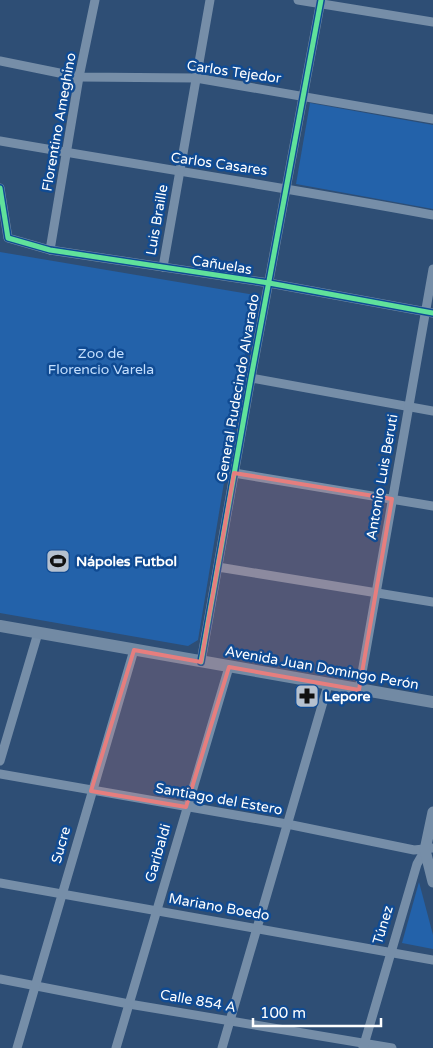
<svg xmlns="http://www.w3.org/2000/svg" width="433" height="1048" font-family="'Varela Round',sans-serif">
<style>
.green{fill:#2362aa}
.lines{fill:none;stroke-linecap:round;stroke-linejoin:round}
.minor{stroke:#768ea8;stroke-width:9}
.tertiary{stroke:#768ea8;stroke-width:11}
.secondary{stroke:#728aa4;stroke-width:12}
.cycleway-casing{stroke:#104b93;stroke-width:8}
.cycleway{stroke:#60e19b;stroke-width:5}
.marked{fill:#e67e7e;fill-opacity:0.2;stroke:#e67e7e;stroke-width:4;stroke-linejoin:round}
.labels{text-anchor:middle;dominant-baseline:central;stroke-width:5;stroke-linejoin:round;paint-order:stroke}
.street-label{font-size:14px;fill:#fff;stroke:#104b93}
.park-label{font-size:14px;fill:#c4dffe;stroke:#104b93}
.poi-label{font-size:14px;font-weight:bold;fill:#fff;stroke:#104b93;text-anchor:start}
</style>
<rect width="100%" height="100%" fill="#2e4e75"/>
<g class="green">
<polygon points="310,103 433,125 433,209 296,184"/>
<polygon points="0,252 255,295 198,640 188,646 0,613"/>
<polygon points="419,882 433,935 433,949 402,943"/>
</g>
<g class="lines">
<g class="minor">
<polyline points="298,0 433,22"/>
<polyline points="0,61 79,77 196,78 433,119"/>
<path d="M0 141C144 166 289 188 433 215"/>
<polyline points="0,188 8,238 50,250 269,283 433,313"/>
<polyline points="50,250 79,77 95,0"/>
<polyline points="163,267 210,0"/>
<polyline points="251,378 433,411"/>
<polyline points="234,473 433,506"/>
<polyline points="218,567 433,602"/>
<polyline points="201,662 251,378 321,0"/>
<polyline points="359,690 433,269"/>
<polyline points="0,761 38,633"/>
<polyline points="0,774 287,824 414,850 433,848"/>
<polyline points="0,883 433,960"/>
<polyline points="0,979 129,1004 392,1048"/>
<polyline points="17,1048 134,650"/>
<polyline points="116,1048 229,667"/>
<polyline points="222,1048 328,685"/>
<polyline points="363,1048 417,864 425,850"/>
</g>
<polyline class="tertiary" points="433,812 425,850 433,882"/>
<polyline class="secondary" points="0,626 433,702"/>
<g class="cycleway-casing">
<g id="cycleway">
<polyline points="0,188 8,238 50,250 269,283 433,313"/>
<polyline points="201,662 251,378 321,0"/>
</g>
</g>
<use href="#cycleway" class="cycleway"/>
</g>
<path class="marked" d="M234 473 392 499 359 690 229 667 186 807 91 791 134 650 201 662Z"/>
<defs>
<g id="stadium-square" transform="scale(1.25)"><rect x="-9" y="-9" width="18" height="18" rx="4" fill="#b6c1cf" stroke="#104b93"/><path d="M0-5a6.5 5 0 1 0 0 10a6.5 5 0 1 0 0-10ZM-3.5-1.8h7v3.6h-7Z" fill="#111"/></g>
<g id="pharmacy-square" transform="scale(1.25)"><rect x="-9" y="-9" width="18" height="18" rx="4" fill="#b6c1cf" stroke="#104b93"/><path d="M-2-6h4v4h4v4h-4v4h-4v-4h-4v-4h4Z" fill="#111"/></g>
</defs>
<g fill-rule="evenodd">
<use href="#stadium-square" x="58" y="561"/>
<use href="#pharmacy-square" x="307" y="696"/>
</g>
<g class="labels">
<g class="street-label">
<text transform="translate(234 72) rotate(8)">Carlos Tejedor</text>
<text transform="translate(59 122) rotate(-80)">Florentino Ameghino</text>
<text transform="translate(219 164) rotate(8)">Carlos Casares</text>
<text transform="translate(157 220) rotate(-80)">Luis Braille</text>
<text transform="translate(222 265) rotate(9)">Cañuelas</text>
<text transform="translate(238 388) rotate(-80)">General Rudecindo Alvarado</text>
<text transform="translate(382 477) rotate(-80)">Antonio Luis Beruti</text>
<text transform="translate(322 668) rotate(10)">Avenida Juan Domingo Perón</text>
<text transform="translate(219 799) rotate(10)">Santiago del Estero</text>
<text transform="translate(61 845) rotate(-74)">Sucre</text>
<text transform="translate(158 853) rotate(-74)">Garibaldi</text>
<text transform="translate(219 907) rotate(10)">Mariano Boedo</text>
<text transform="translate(383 925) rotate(-73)">Túnez</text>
<text transform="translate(198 1001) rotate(10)">Calle 854 A</text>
</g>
<g class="park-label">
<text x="101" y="353">Zoo de<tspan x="101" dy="16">Florencio Varela</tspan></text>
</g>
<g class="poi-label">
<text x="76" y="561">Nápoles Futbol</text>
<text x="324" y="696">Lepore</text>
</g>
</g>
<path d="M253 1018v8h128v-8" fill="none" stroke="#ffffff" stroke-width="2.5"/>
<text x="260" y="1018" font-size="15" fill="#ffffff" stroke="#104b93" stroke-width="4" paint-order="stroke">100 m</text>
</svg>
